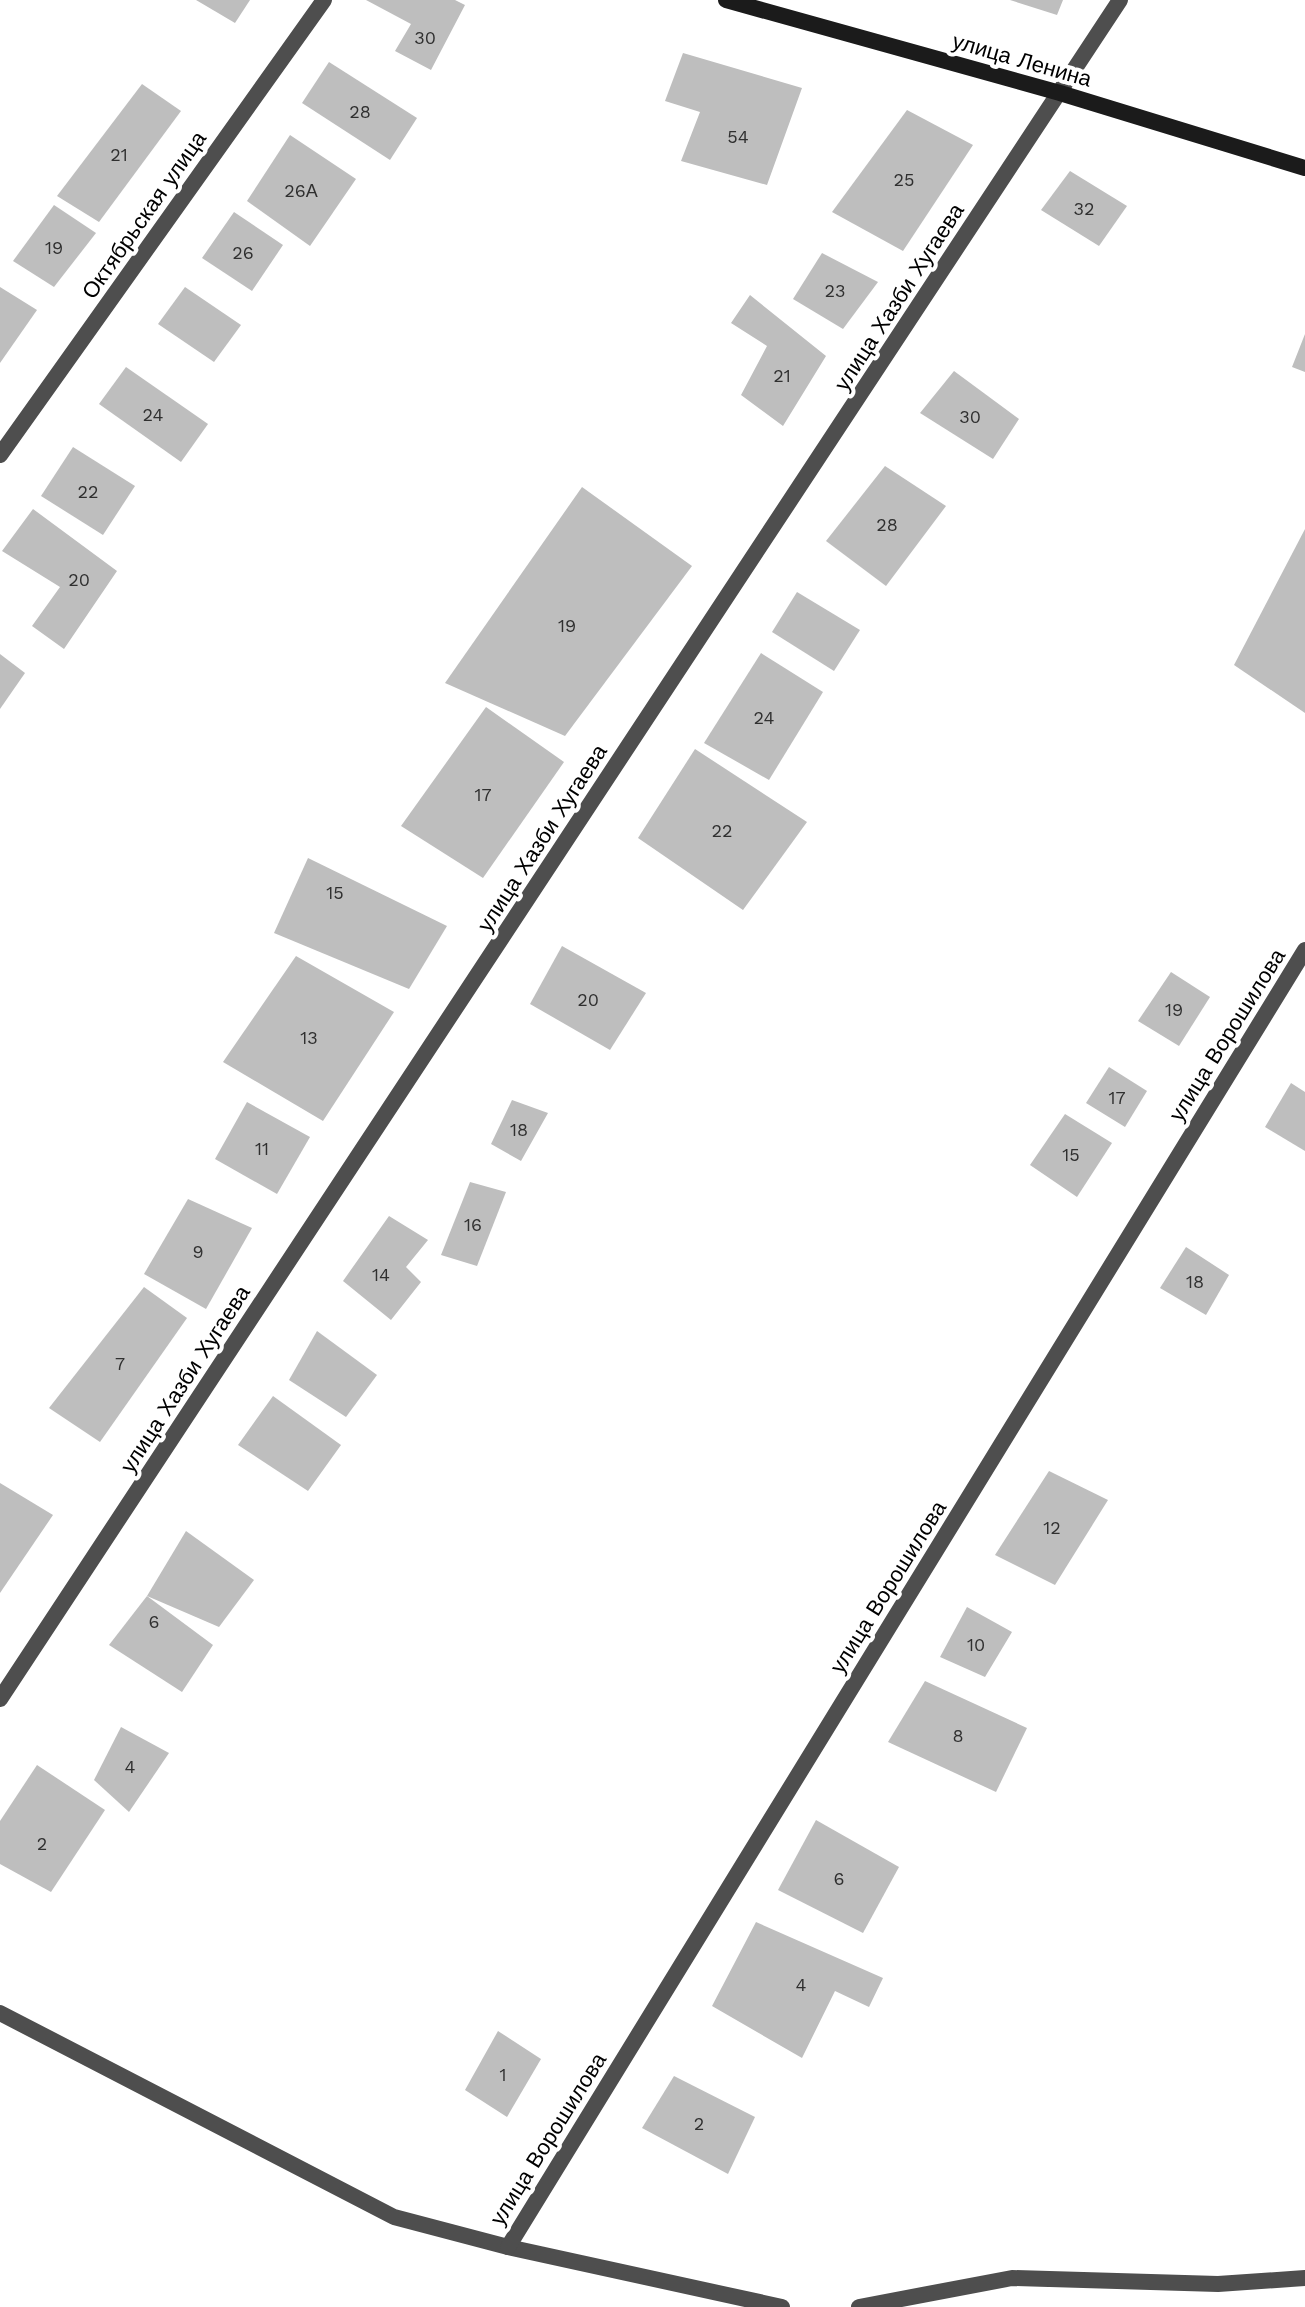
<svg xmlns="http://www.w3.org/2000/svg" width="1305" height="2307" font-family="'Work Sans',sans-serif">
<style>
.building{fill:#bebebe}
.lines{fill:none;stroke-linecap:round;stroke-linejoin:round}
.street{stroke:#4e4e4e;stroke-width:16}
.secondary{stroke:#1b1b1b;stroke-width:16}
.labels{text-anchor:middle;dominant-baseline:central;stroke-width:8;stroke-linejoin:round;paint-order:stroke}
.number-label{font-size:18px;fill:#303030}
.street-label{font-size:22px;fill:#000;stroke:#fff}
</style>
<rect width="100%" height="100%" fill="#fff"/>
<g class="building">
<polygon points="196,0 250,0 235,23"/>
<polygon points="366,0 455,0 465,5 431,70 395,51 411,24"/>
<polygon points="1010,0 1063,0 1057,15"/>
<polygon points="683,53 802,88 767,185 681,161 700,112 665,101"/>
<polygon points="329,62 417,118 390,160 302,103"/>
<polygon points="142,84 181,111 99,222 57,196"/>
<polygon points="907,110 973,145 903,251 832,212"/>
<polygon points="290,135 356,179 310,246 247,201"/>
<polygon points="1070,171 1127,206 1099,246 1041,210"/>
<polygon points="54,205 96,233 54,287 13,261"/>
<polygon points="234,212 283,245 252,291 202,258"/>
<polygon points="822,253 878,282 843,329 793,299"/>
<polygon points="0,287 37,310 0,363"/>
<polygon points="185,287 241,325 214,362 158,324"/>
<polygon points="750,295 826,356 783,426 741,395 767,346 731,323"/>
<polygon points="1305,334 1305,372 1292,367"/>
<polygon points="126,367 208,424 181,462 99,404"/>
<polygon points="954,371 1019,419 993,459 920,413"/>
<polygon points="73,447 135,486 103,535 41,496"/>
<polygon points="885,466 946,506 886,586 826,541"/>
<polygon points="582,487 692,566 565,736 445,683"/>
<polygon points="33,509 117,571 64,649 32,626 60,587 2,551"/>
<polygon points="1305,529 1305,713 1234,665"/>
<polygon points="797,592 860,630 834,671 772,632"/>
<polygon points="761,653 823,692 769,780 704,743"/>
<polygon points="0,654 25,673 0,709"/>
<polygon points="486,707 564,762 483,878 401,826"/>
<polygon points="695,749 807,822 743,910 638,838"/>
<polygon points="308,858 447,926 409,989 274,933"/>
<polygon points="562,946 646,993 610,1050 530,1004"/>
<polygon points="296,956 394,1012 323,1121 223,1062"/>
<polygon points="1171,972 1210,997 1179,1046 1138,1021"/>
<polygon points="1109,1067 1147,1091 1125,1127 1086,1103"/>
<polygon points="1291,1083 1305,1092 1305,1151 1265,1127"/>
<polygon points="512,1100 548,1113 521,1161 491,1144"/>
<polygon points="247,1102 310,1137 277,1194 215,1159"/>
<polygon points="1065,1114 1112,1143 1077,1197 1030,1165"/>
<polygon points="470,1182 506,1192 477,1266 441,1255"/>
<polygon points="188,1199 252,1228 206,1309 144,1274"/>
<polygon points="389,1216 428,1240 406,1267 421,1282 391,1320 343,1281"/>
<polygon points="1186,1247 1229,1275 1206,1315 1160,1288"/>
<polygon points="144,1287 187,1318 100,1442 49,1408"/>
<polygon points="317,1331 377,1375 346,1417 289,1380"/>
<polygon points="273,1396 341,1445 308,1491 238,1445"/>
<polygon points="1049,1471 1108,1500 1055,1585 995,1555"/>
<polygon points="0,1483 53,1515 0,1593"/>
<polygon points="186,1531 254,1580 219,1627 147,1596"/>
<polygon points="147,1596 213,1645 182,1692 109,1645"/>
<polygon points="967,1607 1012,1632 985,1677 940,1657"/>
<polygon points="925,1681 1027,1728 996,1792 888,1742"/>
<polygon points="121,1727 169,1753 129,1812 94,1780"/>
<polygon points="37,1765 105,1810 51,1892 0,1864 0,1821"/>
<polygon points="816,1820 899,1867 863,1933 778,1890"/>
<polygon points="756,1922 883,1978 869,2007 835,1991 802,2058 712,2006"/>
<polygon points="498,2031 541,2059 507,2117 465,2090"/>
<polygon points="674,2076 755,2117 728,2174 642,2128"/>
</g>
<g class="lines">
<g class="street">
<polyline points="0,455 324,0"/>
<polyline points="0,1699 1120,0"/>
<polyline points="0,2013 394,2217 508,2247 782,2307"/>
<polyline points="508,2247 1305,950"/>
<polyline points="859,2307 1012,2278 1218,2284 1305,2278"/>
</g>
<polyline class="secondary" points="726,0 1060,93 1305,168"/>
</g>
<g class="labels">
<g class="number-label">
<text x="425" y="37">30</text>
<text x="360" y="111">28</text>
<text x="738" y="136">54</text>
<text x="119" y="154">21</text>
<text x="904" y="179">25</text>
<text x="301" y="190">26А</text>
<text x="1084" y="208">32</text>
<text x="54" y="247">19</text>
<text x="243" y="252">26</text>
<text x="835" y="290">23</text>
<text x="782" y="375">21</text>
<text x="153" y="414">24</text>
<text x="970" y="416">30</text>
<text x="88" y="491">22</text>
<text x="887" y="524">28</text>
<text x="79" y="579">20</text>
<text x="567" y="625">19</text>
<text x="764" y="717">24</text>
<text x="483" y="794">17</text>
<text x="722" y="830">22</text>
<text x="335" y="892">15</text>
<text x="588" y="999">20</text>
<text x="1174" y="1009">19</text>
<text x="309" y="1037">13</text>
<text x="1117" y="1097">17</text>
<text x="519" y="1129">18</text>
<text x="262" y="1148">11</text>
<text x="1071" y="1154">15</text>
<text x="473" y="1224">16</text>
<text x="198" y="1251">9</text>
<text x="381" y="1274">14</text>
<text x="1195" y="1281">18</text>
<text x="120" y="1363">7</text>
<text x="1052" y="1527">12</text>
<text x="154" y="1621">6</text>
<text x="976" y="1644">10</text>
<text x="958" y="1735">8</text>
<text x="130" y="1766">4</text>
<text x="42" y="1843">2</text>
<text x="839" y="1878">6</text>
<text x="801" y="1984">4</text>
<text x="503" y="2074">1</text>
<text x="699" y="2123">2</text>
</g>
<g class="street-label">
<text transform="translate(1022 60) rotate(16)">улица Ленина</text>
<text transform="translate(144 215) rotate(-55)">Октябрьская улица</text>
<text transform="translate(899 297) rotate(-57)">улица Хазби Хугаева</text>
<text transform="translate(542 838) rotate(-57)">улица Хазби Хугаева</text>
<text transform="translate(1227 1035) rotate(-58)">улица Ворошилова</text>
<text transform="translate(185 1379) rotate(-57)">улица Хазби Хугаева</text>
<text transform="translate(888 1587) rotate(-58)">улица Ворошилова</text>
<text transform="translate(548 2139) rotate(-58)">улица Ворошилова</text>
</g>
</g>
</svg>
